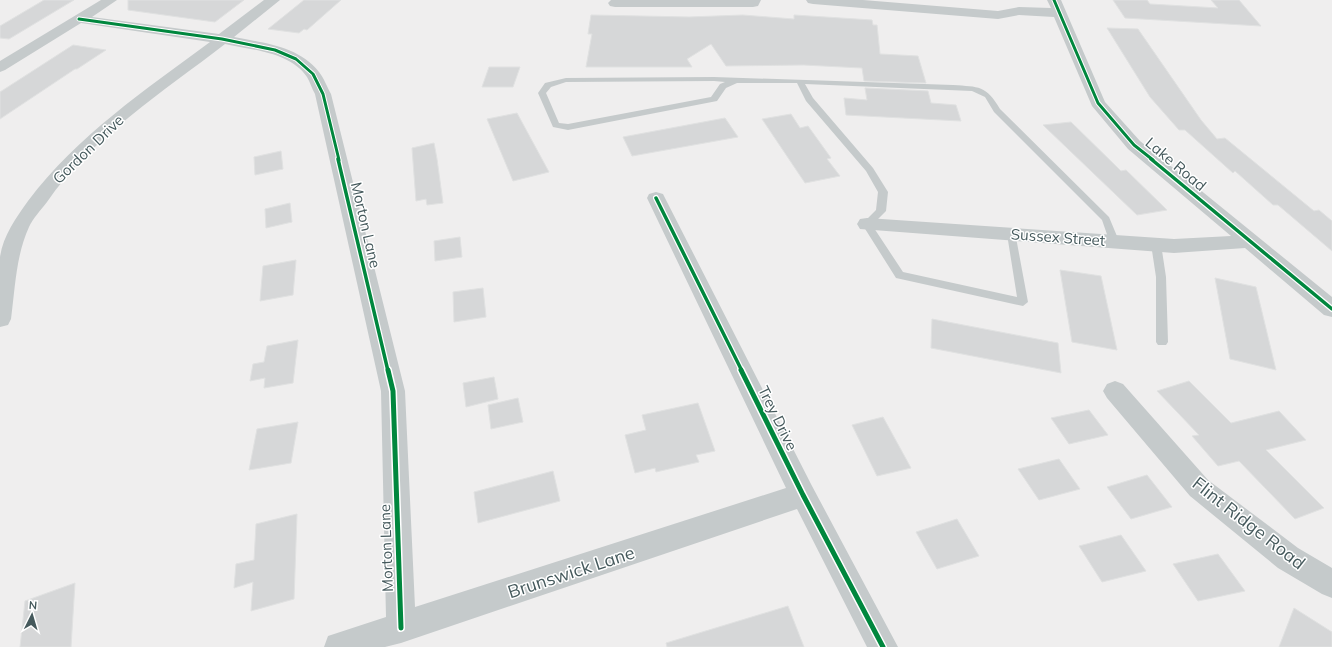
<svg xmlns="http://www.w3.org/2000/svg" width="1332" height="647" font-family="Mulish,sans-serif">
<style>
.building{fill:#d6d7d8;stroke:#e0e1e1}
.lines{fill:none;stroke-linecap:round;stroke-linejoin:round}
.service{fill:#c5cacb;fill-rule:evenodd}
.minor{fill:#c5cacb;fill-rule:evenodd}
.cycleway-far2-casing{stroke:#fff;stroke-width:5}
.cycleway-far1-casing{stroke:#fff;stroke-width:6}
.cycleway-casing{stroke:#fff;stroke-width:8}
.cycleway-far2{stroke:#00873e;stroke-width:3}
.cycleway-far1{stroke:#00873e;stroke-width:3.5}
.cycleway{stroke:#00873e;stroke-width:5}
.labels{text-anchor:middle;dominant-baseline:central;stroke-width:3;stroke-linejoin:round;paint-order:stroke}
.street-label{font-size:15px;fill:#45595c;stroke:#fff}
.near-street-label{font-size:18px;fill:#45595c;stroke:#fff}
</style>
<rect width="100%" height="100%" fill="#efeeee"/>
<g class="building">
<polygon points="44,0 74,0 9,39 0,38 0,26"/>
<polygon points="128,0 244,0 215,22 128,10"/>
<polygon points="304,0 341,0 307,30 304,29 299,33 268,29"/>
<polygon points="1113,0 1147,0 1150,4 1218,8 1211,0 1239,0 1261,26 1125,18"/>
<polygon points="591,15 689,17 743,15 794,19 794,15 872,20 873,25 877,25 880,54 918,56 926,83 864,81 862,68 804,65 726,66 711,44 687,59 692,67 586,67 592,34 588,34"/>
<polygon points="1107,28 1138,29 1201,120 1217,139 1225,138 1314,211 1319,210 1332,221 1332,251 1278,205 1273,205 1235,171 1233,173 1185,130 1179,130 1150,97"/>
<polygon points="73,45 106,50 77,69 75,69 0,119 0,92"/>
<polygon points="489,67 520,67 513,87 482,87"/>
<polygon points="865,88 928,91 931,103 956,105 961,121 846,115 844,98 867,100"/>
<polygon points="517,113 549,172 513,181 487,119"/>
<polygon points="791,114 800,128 808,126 831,158 827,159 840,176 805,183 762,119"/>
<polygon points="725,118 738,137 632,156 623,137"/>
<polygon points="1071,122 1121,171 1126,170 1167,210 1137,215 1043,125"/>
<polygon points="434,143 437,159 443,203 427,205 426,199 416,201 412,148"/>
<polygon points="281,151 283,169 255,175 254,157"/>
<polygon points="290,203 292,222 266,228 265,209"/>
<polygon points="460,237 462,257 435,261 434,241"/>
<polygon points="296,260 293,295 260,301 263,266"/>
<polygon points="1060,270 1101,276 1117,350 1072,342"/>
<polygon points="1215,278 1256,287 1276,370 1230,359"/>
<polygon points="483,288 486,317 454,322 453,292"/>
<polygon points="932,319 1058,343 1061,373 931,348"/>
<polygon points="298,340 293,383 264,388 265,378 250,381 253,364 264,362 267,346"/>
<polygon points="494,377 498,399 466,407 463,383"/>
<polygon points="1189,381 1231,423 1279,411 1306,440 1266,450 1324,508 1295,519 1239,461 1218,466 1192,436 1199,435 1157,391"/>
<polygon points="518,398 523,422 491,429 488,405"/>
<polygon points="698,403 715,451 696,455 699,462 656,472 655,468 635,473 625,435 646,430 642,415"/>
<polygon points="1089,410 1108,435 1069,444 1051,418"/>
<polygon points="883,417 911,468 877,476 852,425"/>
<polygon points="298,422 291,463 249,470 257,429"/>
<polygon points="1059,459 1080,489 1039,500 1018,469"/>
<polygon points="553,471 560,501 478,523 474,492"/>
<polygon points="1147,475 1172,507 1131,519 1107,487"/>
<polygon points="297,514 294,599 251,611 253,582 234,588 236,564 254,560 256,524"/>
<polygon points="957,519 979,556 937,569 916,532"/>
<polygon points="1121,535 1146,571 1102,582 1079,546"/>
<polygon points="1218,554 1245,591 1198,601 1173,564"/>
<polygon points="75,583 71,647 20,647 25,601"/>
<polygon points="788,606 804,647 667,647 666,643"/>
<polygon points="1294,608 1332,632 1332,647 1279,647"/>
</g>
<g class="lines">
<g class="service">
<path d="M714 77 953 85C979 87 986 85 1000 109L1109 217 1119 241 1114 244 1110 243 1102 220 994 112 985 97 972 91 805 84 813 98 873 168 888 192 886 211 872 225 903 272 1017 297 1007 234 1012 231 1015 232 1028 302 1023 306 896 278 862 224 876 210 878 192 866 171 806 101 797 83H737L726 88 717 101 568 130 553 127 538 93 545 83 566 78ZM714 81 725 82 720 84 711 97 568 124 559 123 546 93 551 87 566 82Z"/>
<polygon points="1156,241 1161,244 1166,277 1168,342 1166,345 1158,345 1156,342 1156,277 1151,244"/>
</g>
<g class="minor">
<path d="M101 0H117L92 17 219 34 264 0H280L234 37C263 43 299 46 319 72 324 78 327 87 331 94L405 391 415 607 786 488 647 198 649 194 656 192 663 194 665 198 812 486 898 647H867L797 509 401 643 385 647H324L328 636 386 617 381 391 315 94C312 89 310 82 307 77 290 52 252 50 225 44 163 92 92 137 47 202 41 210 33 218 29 227 16 255 15 289 11 319L8 325 0 327C0 306 0 278 0 257 3 236 16 218 28 201 77 136 145 90 210 42L81 23 5 70 0 72V61Z"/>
<polygon points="611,0 761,0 758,6 753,7 615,7 610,6 608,3"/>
<polygon points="806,0 863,0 998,11 1019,7 1051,8 1047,0 1061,0 1105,102 1140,141 1332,297 1332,317 1324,315 1245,248 1174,253 860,229 857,224 860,219 867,218 1174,239 1231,236 1128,149 1092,106 1054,17 1019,15 998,19 813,4 808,3"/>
<polygon points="1115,381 1123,384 1208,480 1298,548 1332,568 1332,598 1322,594 1278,568 1190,496 1107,398 1103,391 1107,384"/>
</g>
<g class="cycleway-far2-casing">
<g id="cycleway-far2">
<polyline points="1054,0 1098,103 1134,145 1153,160"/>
<polyline points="79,19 222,39 275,50 296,59 313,74 323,94 339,160"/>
</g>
</g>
<g class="cycleway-far1-casing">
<g id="cycleway-far1">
<polyline points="338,159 388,371"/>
<polyline points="1151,159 1332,309"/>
<polyline points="656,198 742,371"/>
</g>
</g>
<g class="cycleway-casing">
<g id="cycleway">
<polyline points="388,370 393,391 401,628"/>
<polyline points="741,370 803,495 883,647"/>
</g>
</g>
<use href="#cycleway-far2" class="cycleway-far2"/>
<use href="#cycleway-far1" class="cycleway-far1"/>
<use href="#cycleway" class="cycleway"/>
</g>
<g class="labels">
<g class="street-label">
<text transform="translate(88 149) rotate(-44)">Gordon Drive</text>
<text transform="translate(1176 164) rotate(40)">Lake Road</text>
<text transform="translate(366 225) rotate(77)">Morton Lane</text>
<text transform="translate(1058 237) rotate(4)">Sussex Street</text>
<text transform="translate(778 418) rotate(64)">Trey Drive</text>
<text transform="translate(386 548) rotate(-92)">Morton Lane</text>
</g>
<g class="near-street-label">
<text transform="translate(1249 523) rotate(38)">Flint Ridge Road</text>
<text transform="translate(571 572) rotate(-18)">Brunswick Lane</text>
</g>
</g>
<g transform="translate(32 615) rotate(5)" stroke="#ffffff" stroke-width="3" paint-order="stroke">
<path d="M0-3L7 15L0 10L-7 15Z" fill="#45595c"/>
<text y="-6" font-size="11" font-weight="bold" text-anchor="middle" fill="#45595c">N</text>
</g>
</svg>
